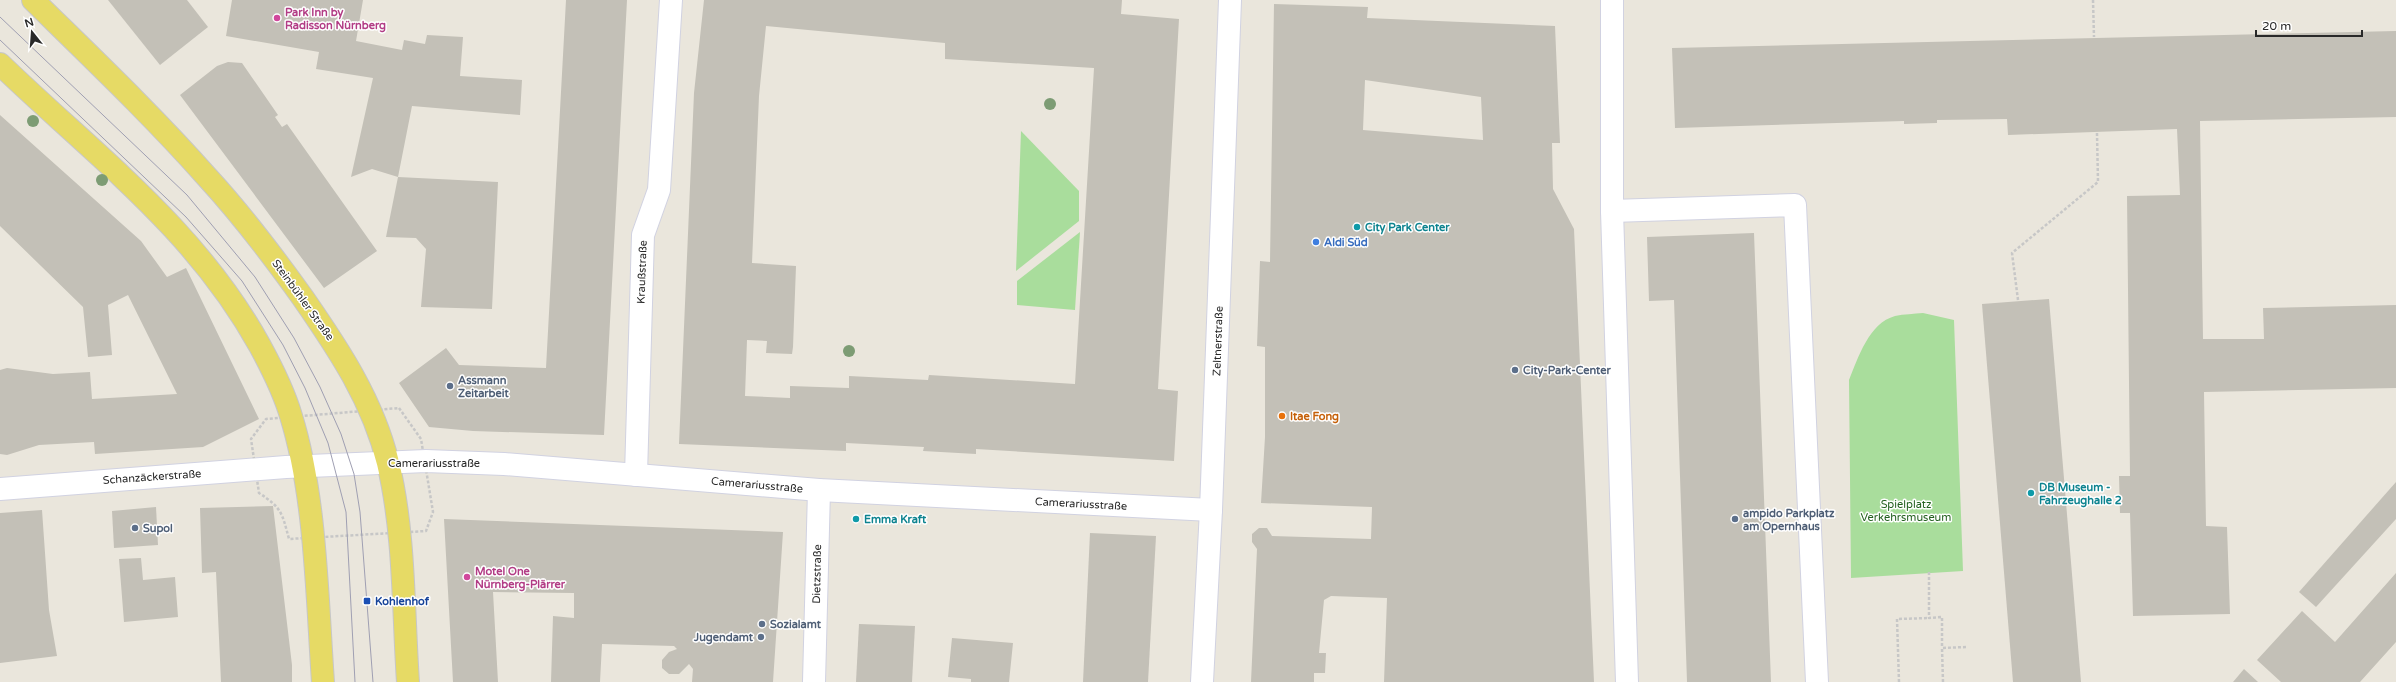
<svg xmlns="http://www.w3.org/2000/svg" width="2396" height="682" font-family="'Varela Round',sans-serif">
<style>
.green{fill:#a9dd9c}
.building{fill:#c3c0b7;fill-rule:evenodd}
.lines{fill:none;stroke-linecap:round;stroke-linejoin:round}
.minor-casing{stroke:#d1d2e1;stroke-width:24}
.major-casing{stroke:#c7c7c7;stroke-width:24}
.path{stroke:#c7c7c7;stroke-width:2.5;stroke-dasharray:3 2;stroke-linecap:butt}
.minor{stroke:#fff;stroke-width:22}
.major{stroke:#e6da65;stroke-width:22}
.tram{stroke:#9f9fb2;stroke-width:1}
.tree{fill:#7d9c74}
.hotel-dot{fill:#d1479c;stroke:#fff;stroke-width:1.5}
.culture-dot{fill:#0f9aa8;stroke:#fff;stroke-width:1.5}
.shop-dot{fill:#3f7fe0;stroke:#fff;stroke-width:1.5}
.service-dot{fill:#5c6f8a;stroke:#fff;stroke-width:1.5}
.food-dot{fill:#e8710a;stroke:#fff;stroke-width:1.5}
.transit-dot{fill:#1a4fb4;stroke:#fff;stroke-width:1.5}
.labels{text-anchor:middle;dominant-baseline:central;stroke-width:3;stroke-linejoin:round;paint-order:stroke}
.hotel-label{font-size:11px;font-weight:bold;fill:#b23c85;stroke:#fff;text-anchor:start}
.culture-label{font-size:11px;font-weight:bold;fill:#0d838f;stroke:#fff;text-anchor:start}
.shop-label{font-size:11px;font-weight:bold;fill:#366cbe;stroke:#fff;text-anchor:start}
.street-label{font-size:11px;fill:#292929;stroke:#fff}
.service-label{font-size:11px;font-weight:bold;fill:#4e5e75;stroke:#fff;text-anchor:start}
.food-label{font-size:11px;font-weight:bold;fill:#c56008;stroke:#fff;text-anchor:start}
.park-label{font-size:11px;fill:#23601f;stroke:#fff}
.transit-label{font-size:11px;font-weight:bold;fill:#164399;stroke:#fff;text-anchor:start}
</style>
<rect width="100%" height="100%" fill="#eae6dc"/>
<g class="green">
<polygon points="1021,131 1079,191 1079,221 1016,271"/>
<polygon points="1080,232 1075,310 1017,305 1017,281"/>
<path d="M1923 313 1954 320 1963 571 1851 578 1849 380C1858 358 1869 323 1895 316 1904 314 1914 314 1923 313Z"/>
</g>
<g class="building">
<polygon points="108,0 187,0 208,27 160,65"/>
<polygon points="232,0 363,0 356,41 402,50 404,40 425,44 427,35 463,37 460,76 522,80 520,115 412,106 398,177 372,169 351,177 373,78 316,69 319,52 226,36"/>
<polygon points="566,0 627,0 604,435 473,431 429,427 399,383 446,348 459,365 546,368"/>
<path d="M704 0H1122L1121 14 1179 19 1158 389 1178 391 1174 461 976 449V454L923 451 924 447 846 443V451L679 444 694 93ZM766 26 945 43V59L1094 68 1075 384 929 375 928 380 849 376V388L790 386V398L745 396 747 340 767 341 766 353 792 354 793 347 796 266 752 263 759 96Z"/>
<path d="M1274 4 1368 7 1367 18 1555 26 1560 143H1552L1553 189 1574 229 1594 682H1384L1387 598 1331 596 1324 600 1319 653H1326L1325 673H1314V682H1251L1257 549 1252 542V534L1259 528H1267L1272 536 1371 539 1372 507 1261 503 1265 437V347L1257 346 1260 261 1270 262ZM1365 80 1481 97 1483 140 1363 130Z"/>
<polygon points="2396,31 2396,117 2200,121 2203,339 2264,339 2263,308 2396,305 2396,388 2204,392 2206,526 2227,527 2230,614 2133,616 2130,513 2120,513 2119,476 2130,476 2127,196 2180,195 2177,129 2008,135 2007,119 1937,120 1937,123 1904,124 1904,121 1675,128 1672,48"/>
<polygon points="228,62 242,63 278,115 275,117 282,127 287,124 377,251 324,288 180,95 217,66"/>
<polygon points="0,115 141,241 167,277 186,268 259,419 203,447 95,454 94,442 39,445 7,455 0,454 0,370 7,368 53,374 90,372 92,399 177,394 128,295 108,305 112,355 88,357 83,307 0,226"/>
<polygon points="398,177 498,182 492,309 421,307 426,249 416,238 386,237"/>
<polygon points="1754,233 1771,682 1687,682 1674,300 1649,301 1647,237"/>
<polygon points="2049,299 2081,682 2013,682 1982,304"/>
<polygon points="2396,482 2396,519 2316,607 2299,592"/>
<polygon points="273,506 292,665 292,682 221,682 216,572 202,573 200,508"/>
<polygon points="156,507 158,545 114,548 112,511"/>
<polygon points="42,510 49,610 57,656 0,663 0,513"/>
<polygon points="444,519 783,532 773,682 692,682 693,669 689,664 679,674 669,674 662,668 662,660 669,652 677,649 674,646 602,644 600,682 551,682 553,616 574,618 574,593 493,592 498,682 453,682"/>
<polygon points="1090,533 1156,536 1148,682 1083,682"/>
<polygon points="141,558 143,580 175,577 178,617 124,622 119,559"/>
<polygon points="2396,573 2396,642 2360,682 2281,682 2257,660 2302,611 2335,642"/>
<polygon points="859,624 915,626 912,682 856,682"/>
<polygon points="952,638 1013,643 1009,682 971,682 971,679 948,677"/>
<polygon points="2244,669 2258,682 2233,682"/>
</g>
<g class="lines">
<g class="minor-casing">
<g id="minor">
<polyline points="1612,0 1612,211 1627,682"/>
<polyline points="1612,211 1795,205 1817,682"/>
<polyline points="636,475 643,235 659,190 671,0"/>
<polyline points="0,489 286,467 426,461 504,464 819,490 1211,510"/>
<polyline points="814,682 819,490"/>
<polyline points="1202,682 1211,510 1230,0"/>
</g>
</g>
<g class="major-casing">
<g id="major">
<path d="M33 0C92 58 152 115 207 177 242 215 273 256 303 298 339 350 373 401 388 463 405 534 403 610 408 682"/>
<path d="M0 64C94 155 195 228 260 346 272 368 284 392 291 416 316 497 317 597 323 682"/>
</g>
</g>
<g class="path">
<polyline points="2093,0 2094,37"/>
<polyline points="2018,300 2012,253 2098,182 2097,133"/>
<path d="M399 408 421 439 433 512 426 531 289 539C282 513 282 508 259 493L251 439 266 419Z"/>
<polyline points="1929,572 1929,618 1942,617 1942,648"/>
<polyline points="1899,682 1897,619 1929,618"/>
<polyline points="1943,682 1942,648 1966,647"/>
</g>
<use href="#minor" class="minor"/>
<use href="#major" class="major"/>
<g class="tram">
<polyline points="0,17 187,195 255,277 294,338 320,387 341,434 354,474 360,512 373,682"/>
<polyline points="0,40 186,217 242,281 283,345 305,388 328,443 346,512 355,682"/>
</g>
</g>
<g class="tree">
<circle cx="1050" cy="104" r="6"/>
<circle cx="33" cy="121" r="6"/>
<circle cx="102" cy="180" r="6"/>
<circle cx="849" cy="351" r="6"/>
</g>
<g class="hotel-dot">
<circle cx="277" cy="18" r="4"/>
<circle cx="467" cy="577" r="4"/>
</g>
<g class="culture-dot">
<circle cx="1357" cy="227" r="4"/>
<circle cx="2031" cy="493" r="4"/>
<circle cx="856" cy="519" r="4"/>
</g>
<circle class="shop-dot" cx="1316" cy="242" r="4"/>
<g class="service-dot">
<circle cx="1515" cy="370" r="4"/>
<circle cx="450" cy="386" r="4"/>
<circle cx="1735" cy="519" r="4"/>
<circle cx="135" cy="528" r="4"/>
<circle cx="762" cy="624" r="4"/>
<circle cx="761" cy="637" r="4"/>
</g>
<circle class="food-dot" cx="1282" cy="416" r="4"/>
<rect class="transit-dot" x="363" y="597" width="8" height="8" rx="2"/>
<g class="labels">
<g class="hotel-label">
<text x="285" y="12">Park Inn by<tspan x="285" dy="13">Radisson Nürnberg</tspan></text>
<text x="475" y="571">Motel One<tspan x="475" dy="13">Nürnberg-Plärrer</tspan></text>
</g>
<g class="culture-label">
<text x="1365" y="227">City Park Center</text>
<text x="2039" y="487">DB Museum -<tspan x="2039" dy="13">Fahrzeughalle 2</tspan></text>
<text x="864" y="519">Emma Kraft</text>
</g>
<g class="shop-label">
<text x="1324" y="242">Aldi Süd</text>
</g>
<g class="street-label">
<text transform="translate(642 272) rotate(-88)">Kraußstraße</text>
<text transform="translate(303 300) rotate(54)">Steinbühler Straße</text>
<text transform="translate(1218 341) rotate(-88)">Zeltnerstraße</text>
<text x="434" y="463">Camerariusstraße</text>
<text transform="translate(152 477) rotate(-4)">Schanzäckerstraße</text>
<text transform="translate(757 485) rotate(5)">Camerariusstraße</text>
<text transform="translate(1081 504) rotate(3)">Camerariusstraße</text>
<text transform="translate(817 574) rotate(-89)">Dietzstraße</text>
</g>
<g class="service-label">
<text x="1523" y="370">City-Park-Center</text>
<text x="458" y="380">Assmann<tspan x="458" dy="13">Zeitarbeit</tspan></text>
<text x="1743" y="513">ampido Parkplatz<tspan x="1743" dy="13">am Opernhaus</tspan></text>
<text x="143" y="528">Supol</text>
<text x="770" y="624">Sozialamt</text>
<text x="753" y="637" text-anchor="end">Jugendamt</text>
</g>
<g class="food-label">
<text x="1290" y="416">Itae Fong</text>
</g>
<g class="park-label">
<text x="1906" y="504">Spielplatz<tspan x="1906" dy="13">Verkehrsmuseum</tspan></text>
</g>
<g class="transit-label">
<text x="375" y="601">Kohlenhof</text>
</g>
</g>
<g transform="translate(32 32) rotate(343)" stroke="#ffffff" stroke-width="3" paint-order="stroke">
<path d="M0-3L7 15L0 10L-7 15Z" fill="#292929"/>
<text y="-6" font-size="11" font-weight="bold" text-anchor="middle" fill="#292929">N</text>
</g>
<path d="M2256 30v6h106v-6" fill="none" stroke="#292929" stroke-width="2"/>
<text x="2262" y="30" font-size="12" fill="#292929" stroke="#ffffff" stroke-width="3" paint-order="stroke">20 m</text>
</svg>
